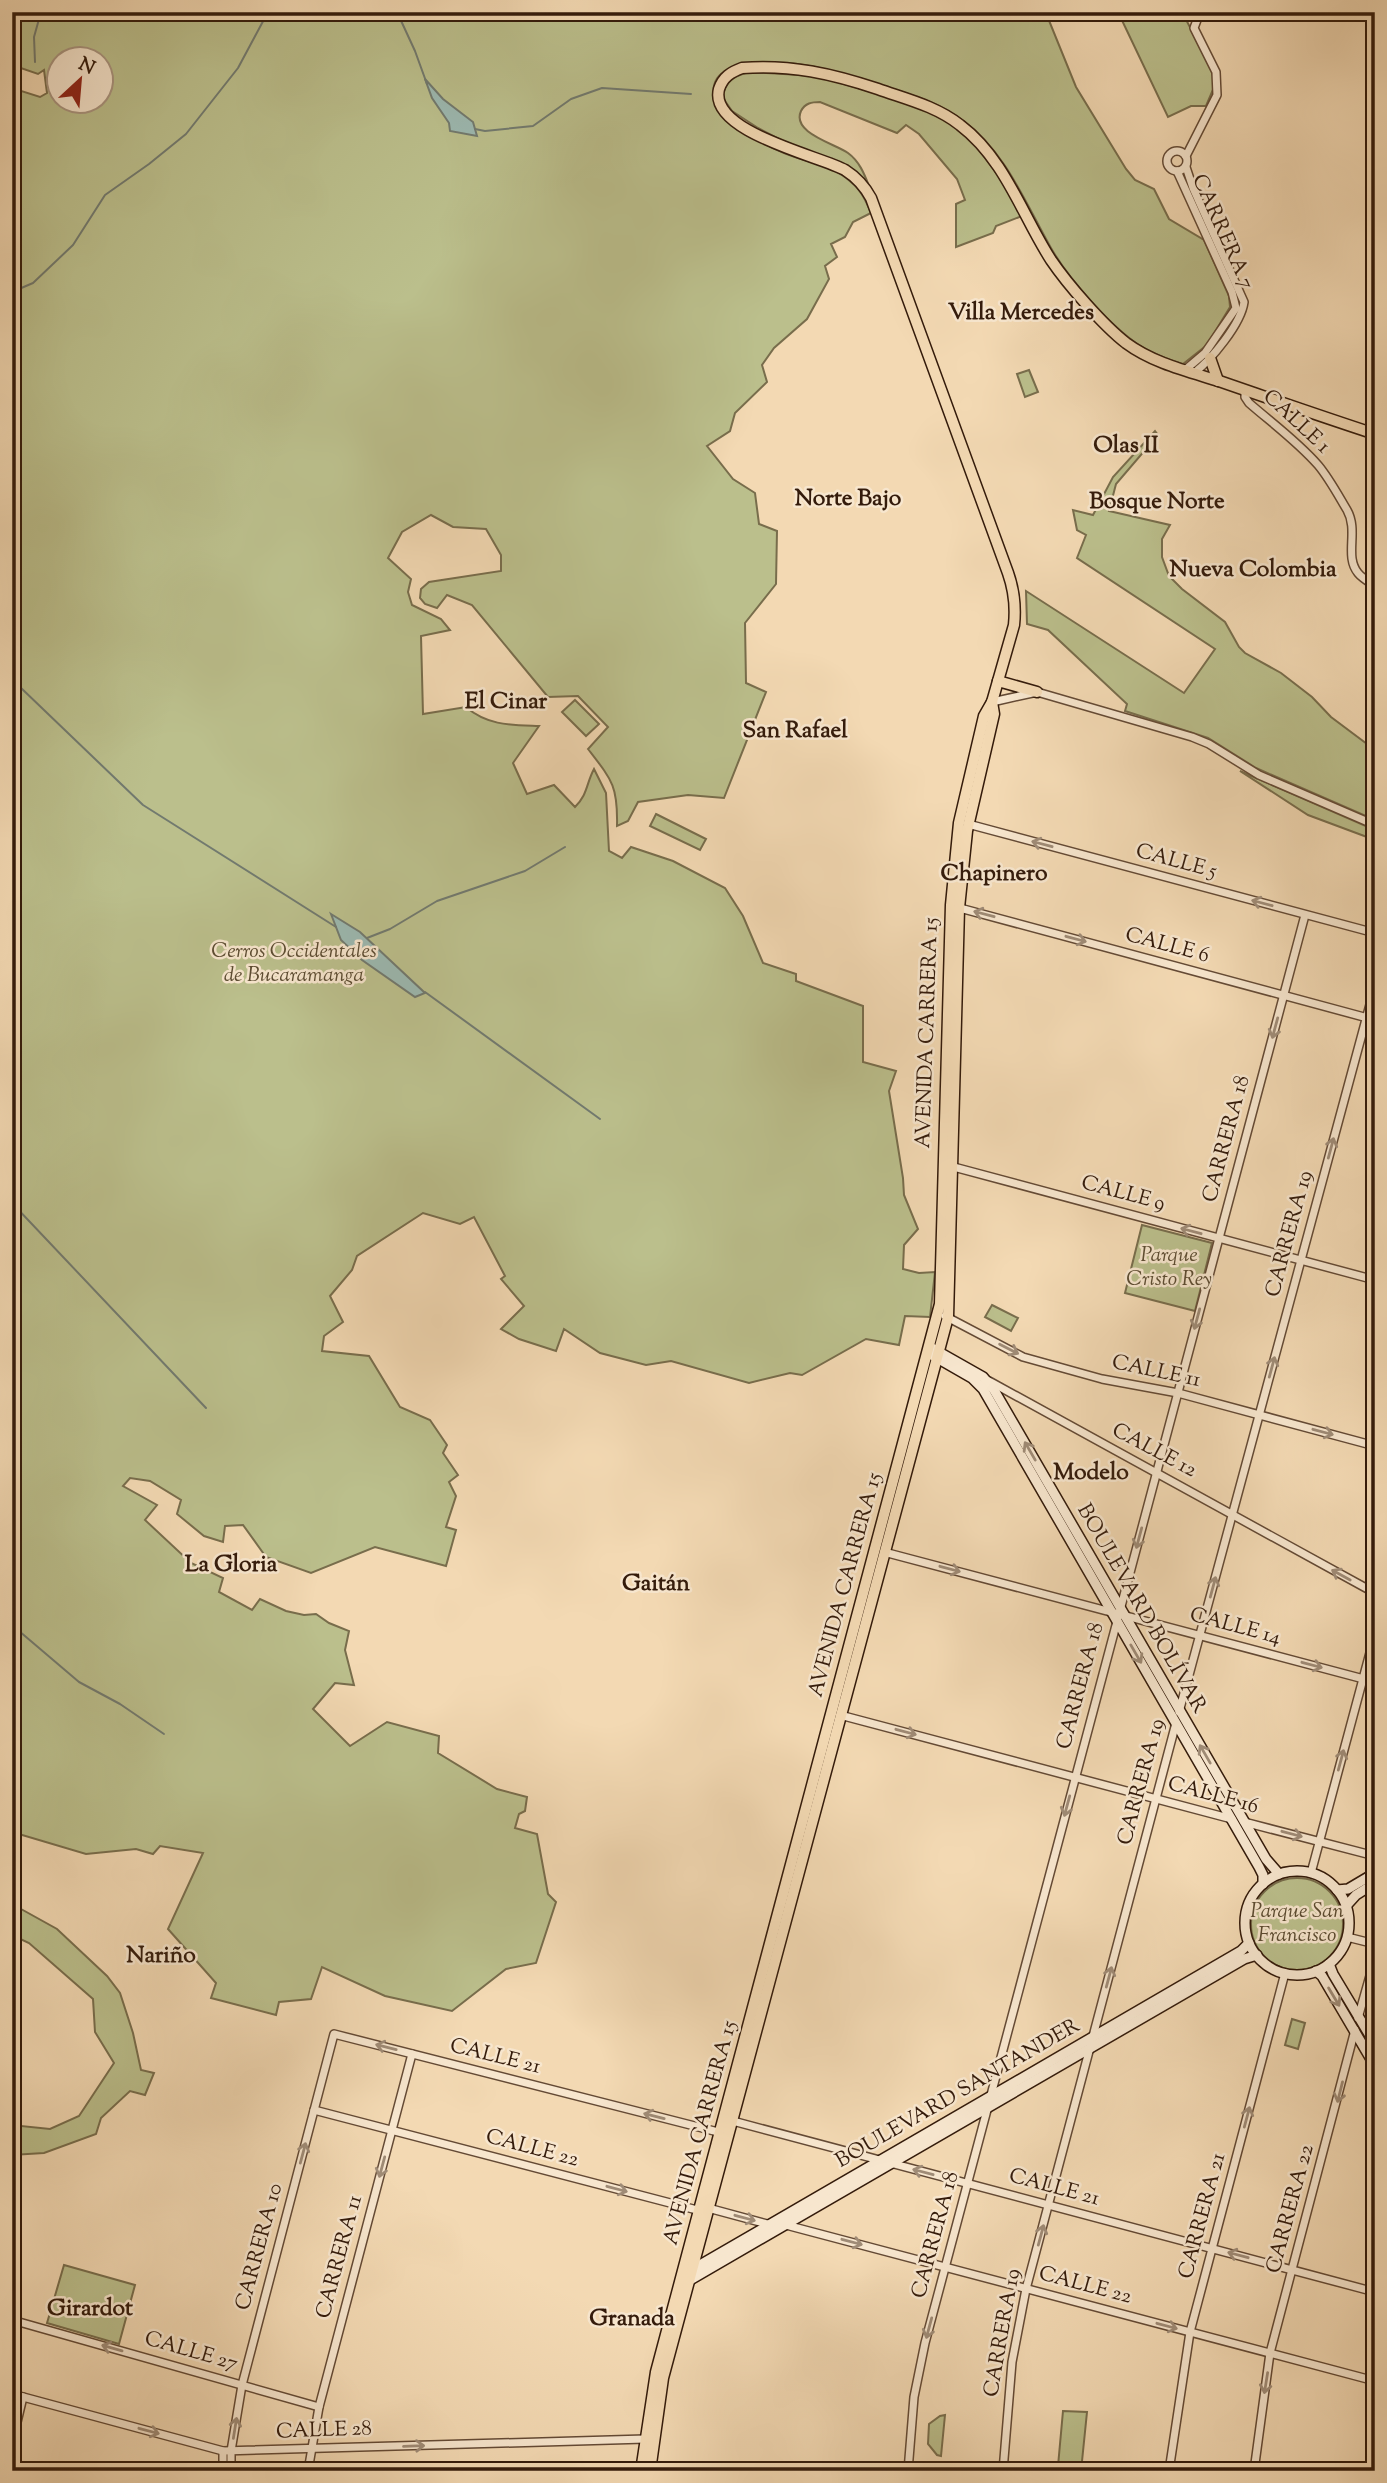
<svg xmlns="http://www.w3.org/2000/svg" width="1387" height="2483" font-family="'Sorts Mill Goudy',serif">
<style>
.green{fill:#bbbf8c;stroke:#786d4c;stroke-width:2;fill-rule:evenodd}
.water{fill:#9cb9b1;stroke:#727a6f;stroke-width:2}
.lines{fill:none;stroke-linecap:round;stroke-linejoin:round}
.stream{stroke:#727a6f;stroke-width:2}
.tertiary-casing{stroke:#644a35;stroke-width:10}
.secondary-casing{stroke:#341b0b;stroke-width:12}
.primary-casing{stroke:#341b0b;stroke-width:13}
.tertiary{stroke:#f7e6ce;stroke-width:7}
.secondary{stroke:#f7e6ce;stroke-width:9}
.primary{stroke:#f3d9b3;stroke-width:10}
.oneway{stroke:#9f8b76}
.labels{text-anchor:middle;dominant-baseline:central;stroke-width:5;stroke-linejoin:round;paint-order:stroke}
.street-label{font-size:21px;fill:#341b0b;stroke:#f7e6ce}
.park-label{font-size:21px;font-style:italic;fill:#5c4c32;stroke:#f7e6ce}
.neighbourhood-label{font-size:23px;font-weight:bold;fill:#341b0b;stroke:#f7e6ce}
</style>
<rect width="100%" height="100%" fill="#f3d9b3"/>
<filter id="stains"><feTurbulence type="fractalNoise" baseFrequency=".00286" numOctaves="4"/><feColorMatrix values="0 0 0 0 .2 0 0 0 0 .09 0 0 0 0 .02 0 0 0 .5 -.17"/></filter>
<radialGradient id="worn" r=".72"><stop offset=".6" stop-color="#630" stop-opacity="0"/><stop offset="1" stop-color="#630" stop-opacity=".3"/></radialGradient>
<g class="green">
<path d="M12 12H1044L1048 18 1076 87 1126 169 1135 180 1154 189 1169 219 1204 240 1229 296 1230 307 1207 345 1183 364C1170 360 1156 355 1144 348 1114 331 1068 278 1051 248 1026 204 1006 153 965 122 937 101 906 93 873 83 839 73 805 61 770 63 743 64 703 66 716 105 719 115 729 122 738 127 752 137 767 146 784 153 806 162 833 165 851 182 861 190 866 201 871 213L853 222 845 237 831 244 837 257 825 266 829 279 807 319 774 348 762 365 767 382 735 413 730 431 707 446 733 479 755 493 759 524 777 531 776 584 745 623 746 683 766 692 724 798 688 795 638 802 628 821 617 826C618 786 612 780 588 749L608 727 578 696 548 697 472 605 447 595 437 608 425 604 420 598 421 589 429 582 501 571V555L486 529 453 527 431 515 402 532 388 558 411 579 408 592 412 605 441 619 450 630 421 636 423 714 466 707C488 726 512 725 539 726L513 763 527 794 554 785 575 807C588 794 586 784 594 769L606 793 609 851 622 858 631 847 673 861 725 888 743 916 763 963 796 974V981L863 1006V1062L896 1071 889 1091 903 1178 904 1195 918 1229 904 1245 903 1269 919 1273 935 1272 930 1317 905 1316 899 1345 866 1339 802 1375 790 1373 749 1383 671 1361 646 1365 600 1353 564 1329 556 1351 519 1339 501 1329 524 1306 501 1279 505 1276 474 1217 460 1224 423 1213 357 1256 352 1270 330 1296 343 1322 324 1336 322 1351 369 1356 400 1407 430 1420 447 1445 443 1453 458 1475 449 1482 456 1496 446 1527 456 1530 446 1566 375 1547 311 1573 266 1557 243 1525 225 1526 223 1542 204 1536 177 1514 181 1500 150 1481 130 1478 123 1486 157 1505 145 1520 191 1563 223 1578 219 1592 252 1610 260 1599 286 1611 304 1615 316 1614 329 1623 349 1631 345 1650 354 1685 335 1683 313 1709 350 1746 387 1722 439 1736 438 1753 497 1789 527 1797 525 1811 519 1814 515 1828 537 1834 548 1894 556 1902 536 1963 506 1969 452 2011 385 1996 322 1967 311 1999 279 2002 276 2015 211 1998 216 1983 168 1929 203 1853 160 1846 153 1854 136 1849 86 1854 12 1832V88L40 97 47 93 44 70 38 74 12 65ZM60 60H102V102H60Z"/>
<polygon points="1118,12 1182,12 1211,67 1215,85 1206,106 1191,106 1168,117"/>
<path d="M749 72 817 76 929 109 969 136 1005 185 1022 216 996 226 993 233 956 247V204L965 200 957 179 919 134 906 125 897 133 820 102C812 102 805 103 801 111 791 133 836 144 848 153 859 161 864 173 869 186L857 174 842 163 800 150 758 128 732 111 723 98C724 81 734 76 749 72Z"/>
<polygon points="1029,370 1038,392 1025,397 1017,374"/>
<polygon points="1155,431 1158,435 1116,484 1109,511 1170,525 1162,539 1162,557 1169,576 1182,589 1225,622 1239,647 1245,653 1281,673 1312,697 1331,717 1375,750 1375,820 1256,768 1208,738 1125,711 1127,704 1048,630 1027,624 1026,591 1184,693 1215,649 1077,558 1086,535 1077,530 1073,510 1093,515 1113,477"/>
<polygon points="575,700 599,724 586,736 562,712"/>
<polygon points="1240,771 1375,830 1375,840 1308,815"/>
<polygon points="656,814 706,839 700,850 650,826"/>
<polygon points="1142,1225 1212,1243 1195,1311 1125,1293"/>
<polygon points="992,1305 1018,1318 1011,1331 985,1317"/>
<circle cx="1297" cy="1924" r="46"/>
<polygon points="12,1904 57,1929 107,1976 120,1993 133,2033 141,2070 154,2073 145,2095 130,2091 101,2118 96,2134 44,2153 12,2155 12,2125 50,2129 79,2116 114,2063 95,2032 93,1999 29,1943 12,1935"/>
<polygon points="1292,2019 1305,2023 1298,2049 1285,2045"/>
<polygon points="64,2265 135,2285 119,2344 47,2323"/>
<polygon points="1063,2411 1087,2412 1081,2471 1060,2471 1058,2466"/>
<polygon points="945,2415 941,2456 937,2455 928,2444 929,2424 940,2416"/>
</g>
<g class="water">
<polygon points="425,79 443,99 473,122 477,136 450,131 449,123 432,98"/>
<polygon points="331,914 360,932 425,993 415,997 362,960 341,940"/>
</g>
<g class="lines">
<g class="stream">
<polyline points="397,12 415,51 427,84"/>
<polyline points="35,62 34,37 41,12"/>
<polyline points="475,129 485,131 533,126 571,99 602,88 691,94"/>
<polyline points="12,292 33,283 73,245 105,195 149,164 186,134 238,68 268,12"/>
<polyline points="12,678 20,687 143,805 336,927"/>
<polyline points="367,938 390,929 437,901 525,871 565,847"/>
<polyline points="425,992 600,1119"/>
<polyline points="12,1203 206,1408"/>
<polyline points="12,1625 79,1682 120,1704 164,1734"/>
</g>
<g class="tertiary-casing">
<g id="tertiary">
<circle cx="1177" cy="161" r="10"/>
<polyline points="1186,156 1217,95 1216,72 1194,28 1200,12"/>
<path d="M1186 167 1193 188 1244 302C1241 324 1211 360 1194 373"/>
<polyline points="1177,171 1232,292 1236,308 1205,353 1185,370"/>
<path d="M1245 390V397L1249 403C1272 423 1298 442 1318 465 1329 478 1338 495 1347 510 1359 531 1344 556 1358 573 1362 578 1369 582 1375 586"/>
<polyline points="992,702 1037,692 1192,737 1209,744 1259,775 1375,825"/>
<polyline points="968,824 1375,933"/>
<polyline points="956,907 1375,1020"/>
<polyline points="950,1166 1375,1280"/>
<polyline points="945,1316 1023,1357 1102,1379 1178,1393 1375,1446"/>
<polyline points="989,1381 1375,1593"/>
<polyline points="884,1552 1375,1682"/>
<polyline points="1179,1712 1375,986"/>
<polyline points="840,1715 1232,1819"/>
<polyline points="1244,1822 1375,1856"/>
<polyline points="1311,1873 1375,1634"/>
<polyline points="1347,1937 1375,1944"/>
<polyline points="1358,2018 1375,1958"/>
<polyline points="314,2110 697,2210 708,2208 771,2225"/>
<polyline points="729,2120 1375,2292"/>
<polyline points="786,2225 1375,2381"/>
<polyline points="12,2320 319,2407"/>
<polyline points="12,2394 223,2451 645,2439"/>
<polyline points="12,2443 23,2397"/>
<polyline points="223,2471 223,2451"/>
<polyline points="231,2471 231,2451 242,2385 334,2034 722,2133"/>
<polyline points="308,2471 319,2407 412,2054"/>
<polyline points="908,2471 914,2397 925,2343 1305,915"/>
<polyline points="1003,2471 1012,2362 1026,2289 1176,1723"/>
<polyline points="1169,2471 1190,2332 1285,1973"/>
<polyline points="1254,2471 1270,2353 1355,2030"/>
</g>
</g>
<g class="secondary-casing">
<g id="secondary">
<polyline points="930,1347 983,1377 994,1390 1266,1859 1279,1874"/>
<polyline points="932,1355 972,1378 983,1389 1259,1867 1263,1875 1263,1884"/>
<circle cx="1297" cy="1923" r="52"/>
<polyline points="1337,1890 1348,1889 1375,1873"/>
<polyline points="1346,1906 1356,1895 1375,1883"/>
<polyline points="1329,1964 1333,1974 1375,2044"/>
<polyline points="1316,1971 1322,1976 1375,2066"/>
<polyline points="688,2272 1241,1951 1249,1943"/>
<polyline points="690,2280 1244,1959 1257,1955"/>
</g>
</g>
<g class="primary-casing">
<g id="primary">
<polyline points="1210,358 1218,381"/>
<polyline points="998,681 1037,692"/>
<path d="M641 2471 656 2372 940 1304 951 905 959 823 984 716 992 702 1014 625C1016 606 1014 590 1008 573L871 198C865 187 856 177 845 170 820 156 708 132 719 89 723 77 731 72 742 68 790 64 833 74 878 89 906 99 936 106 960 125 1005 159 1022 215 1051 260 1068 285 1103 325 1126 343 1153 363 1187 371 1219 381 1271 399 1323 417 1375 434"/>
<polyline points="650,2471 663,2378 948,1317 959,908 967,831 994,714 992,702"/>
</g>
</g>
<use href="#tertiary" class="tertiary"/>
<use href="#secondary" class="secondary"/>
<use href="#primary" class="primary"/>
</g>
<defs><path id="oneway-shaft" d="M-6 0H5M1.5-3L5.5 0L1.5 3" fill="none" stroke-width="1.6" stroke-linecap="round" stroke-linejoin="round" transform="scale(1.75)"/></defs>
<g class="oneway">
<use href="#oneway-shaft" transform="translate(1042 844) rotate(-165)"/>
<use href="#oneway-shaft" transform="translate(1262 903) rotate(-165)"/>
<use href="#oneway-shaft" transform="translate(984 914) rotate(-165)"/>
<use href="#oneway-shaft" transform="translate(1076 939) rotate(15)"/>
<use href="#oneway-shaft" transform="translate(1275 1028) rotate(105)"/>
<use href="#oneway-shaft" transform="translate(1331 1148) rotate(-75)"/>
<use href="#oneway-shaft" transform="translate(1191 1231) rotate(-165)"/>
<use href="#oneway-shaft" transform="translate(1197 1319) rotate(105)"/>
<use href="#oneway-shaft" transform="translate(1009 1349) rotate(27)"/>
<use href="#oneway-shaft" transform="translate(1272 1367) rotate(-75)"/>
<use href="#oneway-shaft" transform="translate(1323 1432) rotate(15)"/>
<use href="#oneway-shaft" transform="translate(1030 1451) rotate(-120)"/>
<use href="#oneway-shaft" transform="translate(1139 1538) rotate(105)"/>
<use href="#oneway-shaft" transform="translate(950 1569) rotate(15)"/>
<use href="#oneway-shaft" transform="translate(1341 1575) rotate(-151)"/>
<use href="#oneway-shaft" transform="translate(1213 1587) rotate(-75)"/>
<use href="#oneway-shaft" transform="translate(1136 1654) rotate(60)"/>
<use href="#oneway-shaft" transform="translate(1312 1665) rotate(15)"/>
<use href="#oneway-shaft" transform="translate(906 1732) rotate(15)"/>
<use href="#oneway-shaft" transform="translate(1205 1754) rotate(-120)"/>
<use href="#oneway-shaft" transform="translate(1341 1760) rotate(-75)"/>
<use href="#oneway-shaft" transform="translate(1067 1806) rotate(105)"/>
<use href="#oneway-shaft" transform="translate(1292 1834) rotate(15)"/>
<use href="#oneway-shaft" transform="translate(1109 1977) rotate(-75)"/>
<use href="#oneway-shaft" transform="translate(1334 1997) rotate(59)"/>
<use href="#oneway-shaft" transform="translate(386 2047) rotate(-166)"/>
<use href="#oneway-shaft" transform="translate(1340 2092) rotate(104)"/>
<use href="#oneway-shaft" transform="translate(654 2116) rotate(-166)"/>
<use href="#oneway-shaft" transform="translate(1247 2117) rotate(-75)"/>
<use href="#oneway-shaft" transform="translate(303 2153) rotate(-75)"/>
<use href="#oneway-shaft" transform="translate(382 2167) rotate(105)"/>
<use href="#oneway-shaft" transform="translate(923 2172) rotate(-165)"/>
<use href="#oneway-shaft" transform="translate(617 2189) rotate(15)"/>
<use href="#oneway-shaft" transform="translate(745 2218) rotate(15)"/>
<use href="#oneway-shaft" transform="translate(1041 2235) rotate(-75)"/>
<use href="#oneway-shaft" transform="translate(852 2242) rotate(15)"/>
<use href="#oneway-shaft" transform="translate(1238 2255) rotate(-165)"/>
<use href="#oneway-shaft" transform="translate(1167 2326) rotate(15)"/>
<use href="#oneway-shaft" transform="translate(929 2328) rotate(105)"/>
<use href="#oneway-shaft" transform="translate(112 2348) rotate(-164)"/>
<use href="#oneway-shaft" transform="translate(1266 2383) rotate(99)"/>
<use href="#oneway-shaft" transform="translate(235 2428) rotate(-81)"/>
<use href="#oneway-shaft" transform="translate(149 2431) rotate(15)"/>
<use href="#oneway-shaft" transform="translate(414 2446) rotate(-2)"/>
</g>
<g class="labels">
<g class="street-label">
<text transform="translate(1222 232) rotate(66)">CARRERA 7</text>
<text transform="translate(1296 422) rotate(43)">CALLE 1</text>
<text transform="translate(1176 862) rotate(15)">CALLE 5</text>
<text transform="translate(1167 946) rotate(15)">CALLE 6</text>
<text transform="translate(928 1033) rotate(-88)">AVENIDA CARRERA 15</text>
<text transform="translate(1227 1139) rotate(-75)">CARRERA 18</text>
<text transform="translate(1123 1194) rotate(15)">CALLE 9</text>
<text transform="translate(1290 1234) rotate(-75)">CARRERA 19</text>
<text transform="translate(1156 1372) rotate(12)">CALLE 11</text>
<text transform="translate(1154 1451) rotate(28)">CALLE 12</text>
<text transform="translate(846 1585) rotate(-75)">AVENIDA CARRERA 15</text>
<text transform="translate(1141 1609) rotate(60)">BOULEVARD BOLÍVAR</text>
<text transform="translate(1235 1627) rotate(15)">CALLE 14</text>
<text transform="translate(1081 1686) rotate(-75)">CARRERA 18</text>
<text transform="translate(1142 1782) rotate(-75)">CARRERA 19</text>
<text transform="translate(1213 1796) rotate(15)">CALLE 16</text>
<text transform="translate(495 2057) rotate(14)">CALLE 21</text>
<text transform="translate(958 2094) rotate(-30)">BOULEVARD SANTANDER</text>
<text transform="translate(701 2133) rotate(-75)">AVENIDA CARRERA 15</text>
<text transform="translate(532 2149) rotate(15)">CALLE 22</text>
<text transform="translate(1054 2188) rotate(15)">CALLE 21</text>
<text transform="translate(1291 2209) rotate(-75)">CARRERA 22</text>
<text transform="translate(1203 2216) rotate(-75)">CARRERA 21</text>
<text transform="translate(936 2235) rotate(-75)">CARRERA 18</text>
<text transform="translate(260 2247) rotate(-75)">CARRERA 10</text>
<text transform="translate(340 2257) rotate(-75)">CARRERA 11</text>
<text transform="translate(1085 2286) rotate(15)">CALLE 22</text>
<text transform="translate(1003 2333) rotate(-80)">CARRERA 19</text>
<text transform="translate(191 2352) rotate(16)">CALLE 27</text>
<text transform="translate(324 2431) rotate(-2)">CALLE 28</text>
</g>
<g class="park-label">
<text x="294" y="952">Cerros Occidentales<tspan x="294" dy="24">de Bucaramanga</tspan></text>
<text x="1169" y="1256">Parque<tspan x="1169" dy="24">Cristo Rey</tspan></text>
<text x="1297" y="1912">Parque San<tspan x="1297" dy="24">Francisco</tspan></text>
</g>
<g class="neighbourhood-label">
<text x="1021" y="313">Villa Mercedes</text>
<text x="1126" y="446">Olas II</text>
<text x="848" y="499">Norte Bajo</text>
<text x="1157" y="502">Bosque Norte</text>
<text x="1253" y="570">Nueva Colombia</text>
<text x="506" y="702">El Cinar</text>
<text x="795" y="731">San Rafael</text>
<text x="994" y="874">Chapinero</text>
<text x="1091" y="1473">Modelo</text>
<text x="231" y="1565">La Gloria</text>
<text x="656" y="1584">Gaitán</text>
<text x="161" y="1956">Nariño</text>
<text x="90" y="2309">Girardot</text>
<text x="632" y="2319">Granada</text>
</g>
</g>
<rect width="1387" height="2483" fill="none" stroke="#f3d9b3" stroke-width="42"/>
<rect x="14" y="14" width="1359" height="2455" fill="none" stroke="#341b0b" stroke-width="3.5"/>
<rect x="21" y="21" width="1345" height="2441" fill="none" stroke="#341b0b" stroke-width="2"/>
<g transform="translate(80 80) rotate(26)"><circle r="33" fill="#f7e6ce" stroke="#a99580" stroke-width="2"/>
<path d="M0-5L12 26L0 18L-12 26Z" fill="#8f2418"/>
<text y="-10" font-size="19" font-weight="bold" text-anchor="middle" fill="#341b0b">N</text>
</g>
<rect width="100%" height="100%" filter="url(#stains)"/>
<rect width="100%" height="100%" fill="url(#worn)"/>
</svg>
